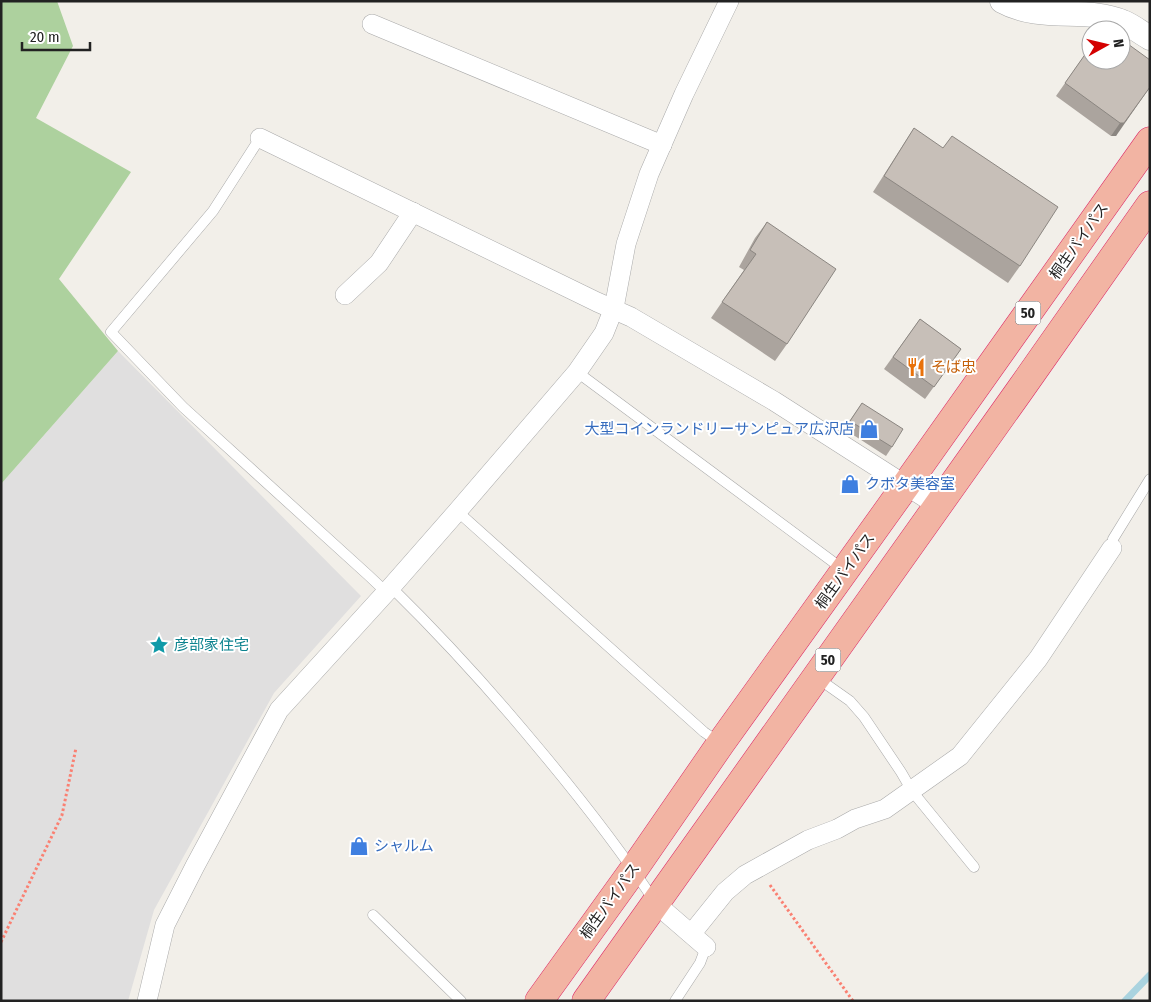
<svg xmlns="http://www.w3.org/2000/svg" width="1151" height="1002" font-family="'Fira Sans Condensed','Noto Sans JP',sans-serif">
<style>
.residential{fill:#e0dfdf}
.forest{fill:#add19e}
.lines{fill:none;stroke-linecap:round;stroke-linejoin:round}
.stream{stroke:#aad3df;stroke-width:7}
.service-casing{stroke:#a9a9a9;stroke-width:11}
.minor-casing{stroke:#a9a9a9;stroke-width:20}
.tertiary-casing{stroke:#a9a9a9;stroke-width:25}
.trunk-casing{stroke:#dc2a67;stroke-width:29}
.path{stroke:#fa8072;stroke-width:3;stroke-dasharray:2.5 2.5;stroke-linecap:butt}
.service{stroke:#fff;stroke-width:10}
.minor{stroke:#fff;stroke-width:19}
.tertiary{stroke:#fff;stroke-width:24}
.trunk{stroke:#f2b4a3;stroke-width:28}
.wall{fill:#aba49e}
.shaded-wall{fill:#8b8681}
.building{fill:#c7bfb8;stroke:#8b8681}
.labels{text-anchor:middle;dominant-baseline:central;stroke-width:4;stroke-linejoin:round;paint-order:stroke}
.shield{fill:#fff;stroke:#646464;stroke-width:1}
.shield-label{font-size:14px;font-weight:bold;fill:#222}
.street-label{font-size:15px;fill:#222;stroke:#fff}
.food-label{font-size:15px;fill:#c56008;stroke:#fff;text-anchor:start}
.shop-label{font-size:15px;fill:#366cbe;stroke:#fff;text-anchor:start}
.culture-label{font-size:15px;fill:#0d838f;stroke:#fff;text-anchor:start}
</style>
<rect width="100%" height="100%" fill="#f2efe9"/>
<polygon class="residential" points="118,351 361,596 274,693 154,910 128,1001 1,1001 1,484"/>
<polygon class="forest" points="1,1 57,1 73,46 36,118 131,172 59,279 118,351 1,484"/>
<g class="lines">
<polyline class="stream" points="1125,1001 1150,975"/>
<g class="service-casing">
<g id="service">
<polyline points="260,138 213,211 111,332 183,407 368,575 386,592"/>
<polyline points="577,372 844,570"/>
<polyline points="457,511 704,732 720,743"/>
<polyline points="1112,548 1113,539 1150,479"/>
<path d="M391 587C444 639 493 693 540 750 581 799 620 849 655 902"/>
<polyline points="816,677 850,701 864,717 901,772 912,791 974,867"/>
<polyline points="373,915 461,1001"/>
<polyline points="675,1001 700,963 706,947"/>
</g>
</g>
<g class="minor-casing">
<g id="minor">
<polyline points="372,24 662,145"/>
<polyline points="260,138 597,302 631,317 774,401 938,506"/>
<polyline points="345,295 379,263 413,212"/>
<polyline points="655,903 706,947"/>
<polyline points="692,933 725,892 745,875 808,840 837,829 855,819 885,809 960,756 1038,659 1112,548"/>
<polyline points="147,1001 165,925 195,866 279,710 391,587 455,514 577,372 604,333 614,308 626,244 649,174 684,94 729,1"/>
</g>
</g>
<g class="tertiary-casing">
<path id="tertiary" d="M1002 1C1042 23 1086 6 1123 22 1133 26 1141 33 1150 38"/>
</g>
<g class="trunk-casing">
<g id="trunk">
<polyline points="539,1001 634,869 721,743 906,485 1150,141"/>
<polyline points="586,1001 1020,390 1150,205"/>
</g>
</g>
<g class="path">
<polyline points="770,885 853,1001"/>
<polyline points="1,942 62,815 76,748"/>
</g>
<use href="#service" class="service"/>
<use href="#minor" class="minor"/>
<use href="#tertiary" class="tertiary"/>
<use href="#trunk" class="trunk"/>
</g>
<g class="wall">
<polygon points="1091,46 1150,60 1116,136 1111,136 1056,96"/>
<polygon points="914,128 1020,266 1008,283 873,192 903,145"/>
<polygon points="767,222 787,344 775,361 711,318 744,270 739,267 755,238"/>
<polygon points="920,319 961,349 925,399 884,369"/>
<polygon points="862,403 892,447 886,456 844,429"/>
</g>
<polygon class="shaded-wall" points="1150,87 1116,136 1111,136 1120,123"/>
<g class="building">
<polygon points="1105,27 1109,30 1102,30"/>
<polygon points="1121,39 1150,60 1150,87 1124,123 1120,123 1065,83 1091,46 1091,60 1121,60"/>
<polygon points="914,128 943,148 952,136 1058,207 1020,266 884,176"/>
<polygon points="767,222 836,269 787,344 722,302 756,254 750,250"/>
<polygon points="920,319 961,349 934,387 893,357"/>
<polygon points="862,403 903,429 892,447 850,421"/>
</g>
<defs>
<g id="restaurant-bare" transform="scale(1.5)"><path d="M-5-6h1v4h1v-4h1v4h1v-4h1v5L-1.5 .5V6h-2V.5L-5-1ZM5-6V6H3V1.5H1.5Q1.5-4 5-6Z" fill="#e8710a" stroke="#fff" stroke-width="2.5" paint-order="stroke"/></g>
<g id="shop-bare" transform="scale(1.5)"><path d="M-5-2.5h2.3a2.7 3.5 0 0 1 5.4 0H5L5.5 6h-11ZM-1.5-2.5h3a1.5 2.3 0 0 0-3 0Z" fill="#3f7fe0" stroke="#fff" stroke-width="2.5" paint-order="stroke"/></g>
<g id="sight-bare" transform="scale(1.5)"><path d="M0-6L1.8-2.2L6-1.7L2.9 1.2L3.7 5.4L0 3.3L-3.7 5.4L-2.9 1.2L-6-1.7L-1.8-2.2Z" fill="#0f9aa8" stroke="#fff" stroke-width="2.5" paint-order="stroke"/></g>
</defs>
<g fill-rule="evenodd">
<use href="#restaurant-bare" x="916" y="367"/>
<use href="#shop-bare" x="869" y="429"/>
<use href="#shop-bare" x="850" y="484"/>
<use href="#sight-bare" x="159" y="645"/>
<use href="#shop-bare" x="359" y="846"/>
</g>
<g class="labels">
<g class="shield">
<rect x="1015.5" y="301.5" width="25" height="23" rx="4"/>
<rect x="815.5" y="648.5" width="25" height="23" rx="4"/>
</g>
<g class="shield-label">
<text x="1028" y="313">50</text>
<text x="828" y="660">50</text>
</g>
<g class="street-label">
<text transform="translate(1079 241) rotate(-55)">桐生バイパス</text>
<text transform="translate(845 571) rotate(-54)">桐生バイパス</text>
<text transform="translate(610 901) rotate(-54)">桐生バイパス</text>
</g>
<g class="food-label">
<text x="931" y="367">そば忠</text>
</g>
<g class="shop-label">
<text x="854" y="429" text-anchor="end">大型コインランドリーサンピュア広沢店</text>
<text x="865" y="484">クボタ美容室</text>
<text x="374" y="846">シャルム</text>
</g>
<g class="culture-label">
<text x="174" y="645">彦部家住宅</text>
</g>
</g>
<rect width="1151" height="1002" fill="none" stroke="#222222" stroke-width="5"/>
<g transform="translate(1106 45) rotate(82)"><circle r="24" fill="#ffffff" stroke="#a7a7a7"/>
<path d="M0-4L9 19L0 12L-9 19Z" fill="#d40000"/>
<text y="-8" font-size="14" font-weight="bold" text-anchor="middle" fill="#222222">N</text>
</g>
<path d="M22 42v8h68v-8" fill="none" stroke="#222222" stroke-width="2.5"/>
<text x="30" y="42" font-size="15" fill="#222222" stroke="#ffffff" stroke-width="4" paint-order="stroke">20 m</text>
</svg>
